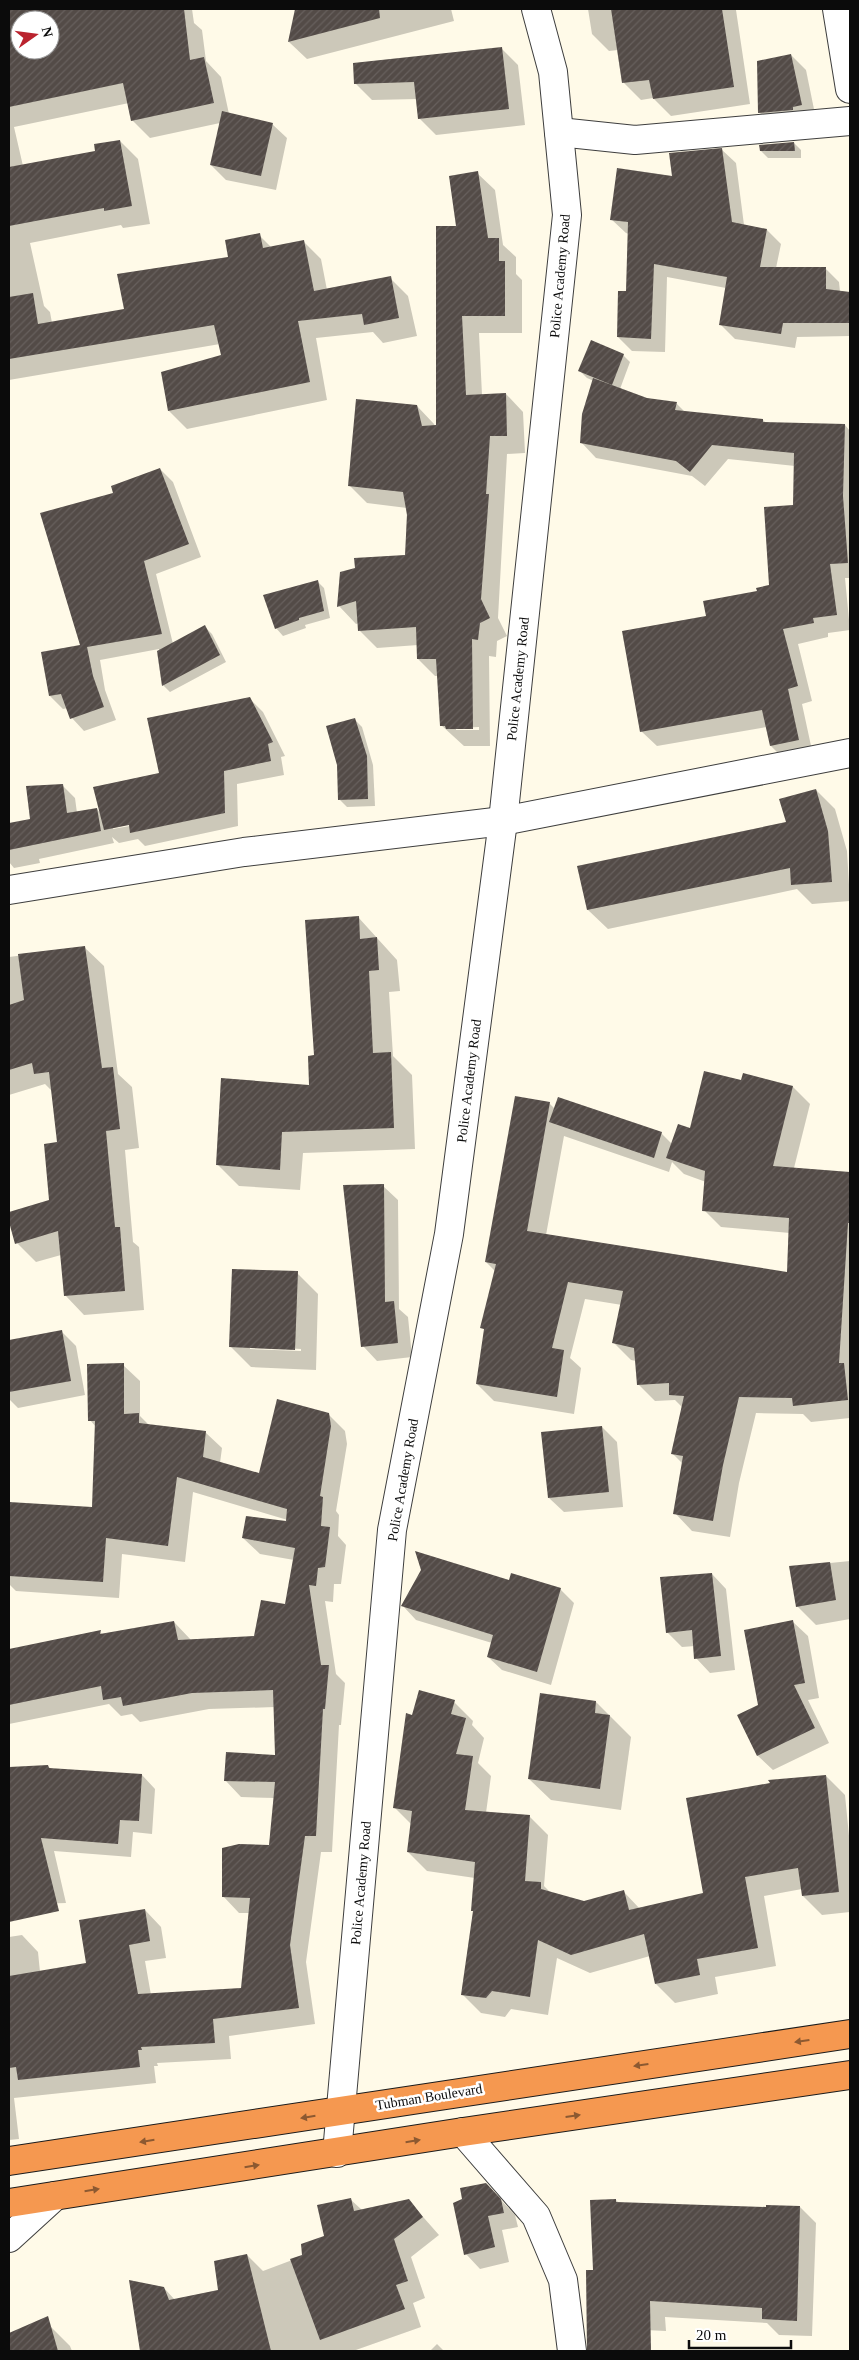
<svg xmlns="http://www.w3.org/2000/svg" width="859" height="2360" font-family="'Times New Roman',serif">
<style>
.shadow{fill:#0003;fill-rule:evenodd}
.building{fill:url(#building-hatch);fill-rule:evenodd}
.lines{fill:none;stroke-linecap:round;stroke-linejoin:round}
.minor-casing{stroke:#3e3e3e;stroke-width:30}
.highway-casing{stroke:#1c1c1c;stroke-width:30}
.minor{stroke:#fff;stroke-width:28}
.highway{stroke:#f59850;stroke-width:28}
.oneway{fill:#8c5931}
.labels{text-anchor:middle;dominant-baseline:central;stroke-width:5;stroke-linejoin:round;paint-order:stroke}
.street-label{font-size:14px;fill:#0b0b0b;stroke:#fff}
</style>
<defs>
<pattern id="building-hatch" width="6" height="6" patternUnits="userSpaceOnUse" patternTransform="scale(1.25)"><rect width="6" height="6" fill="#534b47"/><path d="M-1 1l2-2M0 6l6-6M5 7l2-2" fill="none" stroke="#67605d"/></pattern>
</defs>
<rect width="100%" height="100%" fill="#fffae8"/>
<g class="shadow">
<path d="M9 9H192L194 23 202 30 206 61 221 77 229 114 272 124 287 138 276 190 226 180 211 165 220 123 150 138 132 120 129 103 14 127 23 166 96 152 120 141 138 159 150 224 123 228 121 225 30 243 44 306 50 312 52 323 125 310 230 258 259 235 272 248 303 241 321 259 327 290 390 278 408 296 417 336 383 343 373 332 316 338 327 400 187 429 169 411 222 356 220 344 9 380ZM20 20H50V50H20Z"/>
<polygon points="296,9 451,9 454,21 307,59 289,42"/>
<polygon points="588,9 748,9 736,10 750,104 671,116 653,98 641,100 624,83 618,50 609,51 592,34"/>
<polygon points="501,48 518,65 525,125 436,135 419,118 417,99 372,100 355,83"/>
<polygon points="791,55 806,70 816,119 774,128 760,113 758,62"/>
<polygon points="794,143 801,150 801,158 768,158 761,151"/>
<polygon points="721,149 736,163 744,225 767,230 781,244 776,268 825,268 839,282 840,292 850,293 850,336 797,337 795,348 735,339 721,325 726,288 667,277 665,352 632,351 618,337 627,292 629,234 626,233 611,219 674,177"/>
<path d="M477 173 495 190 503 245 516 257V274L522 280V333H479L482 395 506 394 523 412 525 453 507 454 498 618 507 636 497 641 496 657 489 656 490 746H464L441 725 438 676H435L418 659V645L377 648 359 630V623L356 624 339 606 406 556 407 508 367 503 349 485 417 406 434 424 436 430 458 227ZM479 727V730H456V728Z"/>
<polygon points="623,355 630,362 620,389 647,399 676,403 686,413 763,420 766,423 845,425 850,431 850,578 845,578 850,630 828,633 828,637 798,644 812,701 802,704 813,755 786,761 771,746 767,727 657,746 641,731 707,617 771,586 794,506 795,466 728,459 705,486 692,476 596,458 581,442 594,381 587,378 580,371"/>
<polygon points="160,469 173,482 201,557 156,574 173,644 205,627 212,634 226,662 170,692 163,685 159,649 100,660 105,690 116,720 84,731 72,718 68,708 63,709 50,696 82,646 115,494"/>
<polygon points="317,581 324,588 330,618 305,625 306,628 283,636 276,628"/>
<path d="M250 699 263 712 285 756 281 757 284 775 237 784 238 826 145 846 138 839 119 843 112 837 114 843 39 859 40 863 14 868 9 862V824L31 820 62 785 75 798 77 813 97 809 101 814 161 774ZM134 822 135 825 113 829V827Z"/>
<polygon points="355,720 362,727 373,765 375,806 347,807 340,800"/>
<polygon points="816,790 835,809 847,851 850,901 812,904 797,889 608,929 588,910 579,867 787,823"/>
<polygon points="358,917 397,960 400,991 389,992 393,1056 412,1075 415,1149 303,1153 300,1190 239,1186 217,1164 311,1086 315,1057"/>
<polygon points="84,947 104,966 118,1074 132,1087 139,1148 125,1150 133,1242 139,1247 144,1310 84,1315 65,1295 61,1255 36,1262 17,1243 9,1217 9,1213 51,1201 59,1143 52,1091 45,1084 9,1095 9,957"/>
<path d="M744 1074 793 1087 810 1104 794 1168 850 1173V1418L811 1422 803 1414 756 1413 739 1483 730 1537 692 1531 675 1513 683 1464 672 1453 682 1407 675 1400 655 1401 638 1384 636 1361 631 1360 614 1343 622 1305 585 1299 570 1358 581 1368 574 1414 494 1401 477 1384 485 1330 482 1327 496 1272 486 1262 549 1103 555 1109 661 1133 672 1144 742 1082ZM564 1136 669 1172 672 1162 684 1174 706 1182 704 1210 721 1227 790 1233 788 1273 546 1235Z"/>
<polygon points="383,1186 398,1200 399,1309 408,1317 412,1357 377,1361 363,1346"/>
<path d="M297 1273 318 1294 316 1370 251 1367 230 1346ZM250 1346 301 1349V1351L250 1349Z"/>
<polygon points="61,1331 76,1346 85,1395 18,1408 9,1399 9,1342"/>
<polygon points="123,1365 140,1381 140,1416 149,1425 205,1432 222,1448 220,1463 260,1474 328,1414 345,1431 347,1444 336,1511 339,1515 338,1536 346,1545 341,1584 334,1584 333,1602 325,1601 336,1674 345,1683 341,1725 339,1725 332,1852 321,1852 306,1962 315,2024 229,2036 231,2059 157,2063 158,2066 154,2066 156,2083 14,2098 19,2139 9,2140 9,2047 15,2046 9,1999 9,1937 22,1935 38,1952 40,1972 87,1964 145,1910 161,1927 166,1958 145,1961 151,1995 242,1989 250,1913 239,1913 223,1896 270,1846 275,1798 241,1797 225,1780 276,1757 275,1707 209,1709 140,1722 132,1714 121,1716 109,1704 9,1724 9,1650 100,1632 103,1635 174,1622 191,1640 255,1637 286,1605 294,1560 260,1554 243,1538 291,1521 193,1492 185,1562 122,1554 119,1598 16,1591 9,1584 9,1503 93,1508 96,1427 90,1420"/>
<polygon points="602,1427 617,1442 623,1507 564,1512 549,1498"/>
<polygon points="850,1561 850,1619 816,1625 797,1606 790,1567"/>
<polygon points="712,1574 726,1589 735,1670 710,1673 696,1658 695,1646 682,1647 667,1632"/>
<polygon points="510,1582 560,1589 574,1603 551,1685 502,1670 488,1657 492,1643 416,1620 403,1606"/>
<polygon points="793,1622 808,1636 819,1698 808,1700 829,1743 773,1770 758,1756 739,1716 759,1706"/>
<polygon points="454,1702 473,1721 472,1725 484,1738 478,1763 491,1776 486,1813 529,1816 548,1835 544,1886 551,1893 584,1902 623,1891 640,1909 704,1894 826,1776 845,1795 850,1846 850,1912 822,1915 803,1896 802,1889 764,1896 776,1966 715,1977 718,1994 675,2003 656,1984 650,1956 590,1973 557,1958 548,2015 511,2009 505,2017 481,2013 462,1994 474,1912 472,1910 475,1878 427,1871 408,1852 412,1825 394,1807 413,1717"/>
<polygon points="596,1702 631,1737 621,1810 551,1800 529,1779"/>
<polygon points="48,1766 51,1769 142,1775 155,1789 152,1834 133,1832 131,1857 54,1851 66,1903 9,1905 9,1768"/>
<polygon points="486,2184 515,2215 518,2227 502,2230 509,2262 480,2269 466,2254"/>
<polygon points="350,2199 362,2210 409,2201 439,2235 411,2257 425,2298 413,2303 421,2327 353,2351 141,2351 131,2282 164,2288 175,2300 220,2291 247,2255 263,2271 303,2256 326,2237"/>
<polygon points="616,2200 619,2203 767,2209 800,2207 816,2223 812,2336 779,2335 767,2323 665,2317 666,2331 645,2330 644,2351 589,2351 587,2272 595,2272"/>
<polygon points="50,2326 70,2346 72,2351 9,2351 9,2344"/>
<polygon points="437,2344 444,2351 430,2351"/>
</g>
<g class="building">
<path d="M9 9H184L190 60 204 57 214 103 131 121 123 83 9 107ZM20 20H50V50H20Z"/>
<polygon points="295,9 379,9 380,18 288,42"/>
<polygon points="611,9 722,9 734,87 653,99 649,80 622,83"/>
<polygon points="502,47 509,109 418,119 414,82 354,84 353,63"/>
<polygon points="791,54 802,105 793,107 793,110 758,113 757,61"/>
<polygon points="222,111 273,123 261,176 210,165"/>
<polygon points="120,140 132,206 104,211 104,208 9,226 9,167 95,151 94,144"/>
<polygon points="794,142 795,151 760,151 759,145"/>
<polygon points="722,148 732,222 767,229 760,267 826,267 826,289 850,292 850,323 783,323 781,334 719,325 727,277 654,264 651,339 617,337 618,291 626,291 628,222 610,220 617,168 672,176 669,153"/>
<polygon points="478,171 488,238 499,238 499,261 505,261 505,316 462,316 466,395 506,393 507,436 490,436 486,494 489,494 481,599 490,618 480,623 478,640 472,639 473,729 446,729 445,726 440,726 436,659 417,659 416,627 358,631 356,601 337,607 340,572 355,568 354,558 405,555 407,515 403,492 348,486 356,399 417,405 422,426 436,425 436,226 456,226 449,176"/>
<polygon points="260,233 263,248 304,240 314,291 391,276 399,318 364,325 362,314 298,321 310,382 168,411 161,372 221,355 214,325 9,359 9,297 33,293 38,324 124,309 117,274 228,257 225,240"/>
<polygon points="591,340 624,354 612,385 578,371"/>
<polygon points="593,378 647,398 677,402 675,410 763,419 763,422 845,424 843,496 848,563 830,564 837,615 813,618 814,623 783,629 798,686 788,689 799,740 770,746 762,710 640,732 622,631 706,616 703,601 757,591 756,588 769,585 764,507 793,505 794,453 712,445 690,472 676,461 580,443 582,414"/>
<polygon points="160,468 189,544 144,561 162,634 87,647 93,676 104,707 70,719 61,694 49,696 41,652 80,645 40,513 113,493 111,486"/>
<polygon points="318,580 324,611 299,618 299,620 275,629 263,595"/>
<polygon points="205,625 220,655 162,686 157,651"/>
<polygon points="250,697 273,742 268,744 271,761 224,771 225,813 130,833 129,825 104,830 93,787 159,773 147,718"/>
<polygon points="355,718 367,756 368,799 338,800 337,765 326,726"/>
<polygon points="63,784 67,813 97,808 101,831 9,850 9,823 30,819 26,786"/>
<polygon points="816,789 828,831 832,882 791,885 790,868 587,910 577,866 786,822 779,799"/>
<polygon points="359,916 360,939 377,937 379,970 369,971 373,1053 391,1052 394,1128 282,1132 280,1170 216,1165 221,1078 309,1085 308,1056 314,1055 305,920"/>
<polygon points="85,946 102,1068 113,1067 120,1129 106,1131 115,1227 120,1227 125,1291 64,1296 58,1231 15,1244 9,1222 9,1212 49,1200 44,1144 57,1142 49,1072 34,1074 32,1063 9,1070 9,1005 24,1000 18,954"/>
<polygon points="704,1071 741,1080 743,1073 793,1086 773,1166 850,1172 850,1223 848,1223 839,1363 844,1363 848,1400 793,1406 792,1398 739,1397 723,1465 713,1521 673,1514 683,1456 671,1454 684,1396 669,1395 669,1383 637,1385 634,1348 612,1343 623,1291 568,1282 552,1348 564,1350 557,1397 476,1384 484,1329 480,1328 496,1264 485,1262 515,1096 550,1102 527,1231 787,1272 789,1218 702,1211 705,1171 666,1158 678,1124 690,1128"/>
<polygon points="558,1097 662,1132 654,1158 549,1122"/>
<polygon points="384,1184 385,1302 394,1301 398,1343 361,1347 343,1185"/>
<polygon points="232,1269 298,1271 295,1350 229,1347"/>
<polygon points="62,1330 71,1381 9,1392 9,1340"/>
<polygon points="124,1363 124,1414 139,1413 139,1423 206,1431 203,1457 259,1473 277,1399 329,1413 331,1426 320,1496 323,1497 321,1526 330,1527 325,1567 318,1568 316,1586 309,1585 321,1665 329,1665 325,1709 323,1709 316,1836 305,1836 290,1945 299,2008 213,2019 215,2043 141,2047 142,2050 138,2050 140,2067 18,2080 16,2067 9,2068 9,1976 86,1963 79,1920 145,1909 150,1941 129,1945 138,1994 241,1988 250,1898 222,1897 222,1848 239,1844 269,1845 275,1782 224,1781 226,1752 275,1755 273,1690 192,1693 123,1706 121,1697 103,1700 101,1686 9,1705 9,1649 101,1630 100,1634 174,1621 178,1640 254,1636 261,1600 285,1604 295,1548 242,1538 246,1516 286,1521 287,1509 177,1477 168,1546 106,1538 103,1582 9,1576 9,1502 92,1507 95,1421 88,1421 87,1364"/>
<polygon points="602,1426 609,1492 548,1498 541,1432"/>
<polygon points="415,1551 509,1580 511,1573 561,1588 537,1672 487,1657 493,1635 401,1606 421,1570"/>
<polygon points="830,1562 836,1600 796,1607 789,1566"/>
<polygon points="712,1573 721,1656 694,1659 692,1630 666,1633 660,1577"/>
<polygon points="793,1620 805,1683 794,1685 815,1728 757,1756 737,1715 758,1705 744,1630"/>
<polygon points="419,1690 455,1700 451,1714 466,1718 456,1754 473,1756 465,1810 530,1815 525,1881 541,1882 541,1889 584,1901 624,1890 629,1910 703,1893 686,1798 770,1783 768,1780 826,1775 839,1892 802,1896 798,1868 745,1877 758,1948 697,1959 700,1975 655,1984 644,1934 571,1955 538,1940 530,1997 492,1991 486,1998 461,1995 473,1911 471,1911 475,1862 407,1852 412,1811 393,1808 406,1713 412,1715"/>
<polygon points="540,1693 596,1701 595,1713 610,1715 600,1789 528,1779"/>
<polygon points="48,1765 49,1768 142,1774 139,1821 120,1820 118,1844 41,1838 59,1911 9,1922 9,1767"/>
<polygon points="486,2183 501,2199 504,2213 488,2216 495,2247 464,2255 453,2203 462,2199 460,2188"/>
<polygon points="351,2198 354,2211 409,2199 423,2217 394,2239 408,2281 396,2285 405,2309 320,2340 290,2259 302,2255 301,2244 324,2236 317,2205"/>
<polygon points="616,2199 616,2202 766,2207 766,2205 800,2206 797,2321 762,2319 762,2308 650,2301 651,2351 587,2351 586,2270 593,2270 590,2200"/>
<polygon points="247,2254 271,2351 140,2351 129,2280 164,2287 169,2300 218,2290 214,2261"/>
<polygon points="48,2316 58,2351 9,2351 9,2333"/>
</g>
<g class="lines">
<g class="minor-casing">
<g id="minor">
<polyline points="837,9 850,89"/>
<polyline points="559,132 635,140 850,121"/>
<polyline points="9,890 244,852 503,821 850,753"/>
<polyline points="463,2132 536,2216 563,2280 572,2351"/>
<polyline points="337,2153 392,1530 449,1234 503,821 567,215 553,72 536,9"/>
<polyline points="9,2238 55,2196"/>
</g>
</g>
<g class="highway-casing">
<g id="highway">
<path d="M9 2161C289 2120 570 2075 850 2034"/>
<polyline points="9,2203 463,2132 850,2075"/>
</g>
</g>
<use href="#minor" class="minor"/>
<use href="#highway" class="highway"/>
</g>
<defs><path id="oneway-solid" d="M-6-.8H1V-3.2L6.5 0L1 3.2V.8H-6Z" transform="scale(1.25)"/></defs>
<g class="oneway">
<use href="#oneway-solid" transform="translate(802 2041) rotate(172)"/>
<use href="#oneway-solid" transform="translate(641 2065) rotate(172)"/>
<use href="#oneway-solid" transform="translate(573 2116) rotate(-8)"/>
<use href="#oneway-solid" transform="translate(308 2117) rotate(171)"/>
<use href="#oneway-solid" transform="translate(147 2141) rotate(171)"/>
<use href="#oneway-solid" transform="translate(413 2141) rotate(-9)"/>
<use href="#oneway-solid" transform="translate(252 2166) rotate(-9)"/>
<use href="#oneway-solid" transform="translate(92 2190) rotate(-9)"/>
</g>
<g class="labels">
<g class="street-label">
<text transform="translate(560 276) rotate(-85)">Police Academy Road</text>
<text transform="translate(518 679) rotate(-84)">Police Academy Road</text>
<text transform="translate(469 1081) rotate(-83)">Police Academy Road</text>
<text transform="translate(403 1480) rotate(-80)">Police Academy Road</text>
<text transform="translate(361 1883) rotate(-85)">Police Academy Road</text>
<text transform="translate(429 2097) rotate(-9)">Tubman Boulevard</text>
</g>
</g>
<rect width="859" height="2360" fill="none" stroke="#0b0b0b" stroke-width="20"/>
<g transform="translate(35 35) rotate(76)"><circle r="24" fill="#ffffff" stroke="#9d9d9d"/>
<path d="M0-4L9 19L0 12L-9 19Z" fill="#ba232e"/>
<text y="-8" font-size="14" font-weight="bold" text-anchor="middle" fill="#0b0b0b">N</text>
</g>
<path d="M689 2340v8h102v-8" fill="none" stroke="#0b0b0b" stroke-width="2.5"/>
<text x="696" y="2340" font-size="15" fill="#0b0b0b" stroke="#ffffff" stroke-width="4" paint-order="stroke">20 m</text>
</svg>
